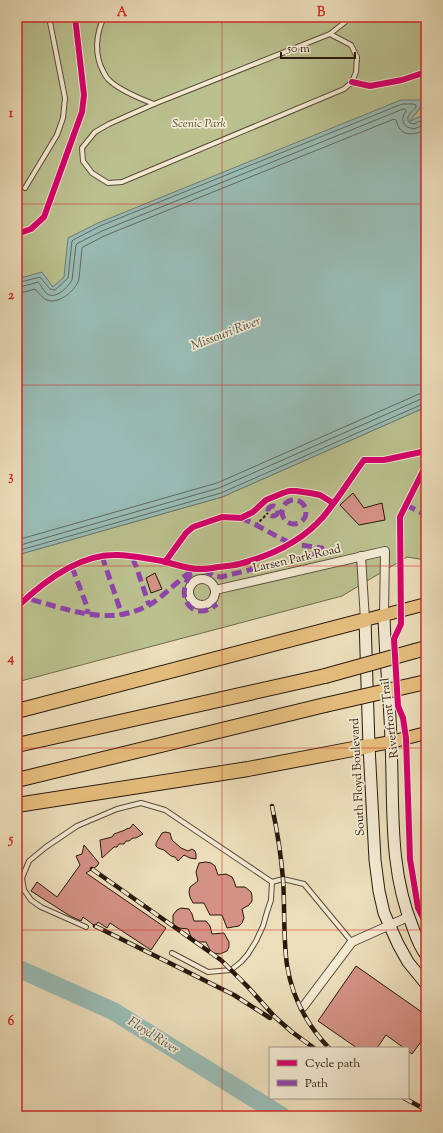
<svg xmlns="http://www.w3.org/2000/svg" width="443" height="1133" font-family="'Sorts Mill Goudy',serif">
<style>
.green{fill:#bac08e;stroke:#716c4e}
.water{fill:#99bbb4;stroke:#6c7a71}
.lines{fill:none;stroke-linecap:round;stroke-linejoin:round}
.shore{stroke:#606a60;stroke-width:1}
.river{stroke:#99bbb4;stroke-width:18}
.building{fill:#d49185;stroke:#28190d}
.lane-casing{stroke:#594a38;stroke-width:6}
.street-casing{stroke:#594a38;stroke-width:10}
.secondary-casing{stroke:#28190d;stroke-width:13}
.primary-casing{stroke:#28190d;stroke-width:14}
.highway-casing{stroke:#28190d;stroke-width:16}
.path{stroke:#28190d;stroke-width:2;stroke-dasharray:3 2;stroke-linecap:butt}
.lane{stroke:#f3ead3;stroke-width:4}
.street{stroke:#f3ead3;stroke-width:8}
.secondary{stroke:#f3ead3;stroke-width:11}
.primary{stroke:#e6bf7e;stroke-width:12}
.highway{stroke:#e6bf7e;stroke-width:14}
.rail-casing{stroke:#28190d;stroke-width:4.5}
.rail{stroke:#f3ead3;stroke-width:3;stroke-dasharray:9;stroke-linecap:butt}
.highway-bridge-casing{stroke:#28190d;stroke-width:16;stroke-linecap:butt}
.highway-bridge{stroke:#e6bf7e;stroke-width:14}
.quiet{stroke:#8e44ad;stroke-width:5;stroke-dasharray:10 5;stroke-linecap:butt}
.cycleway-casing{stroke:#f3ead3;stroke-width:8}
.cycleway{stroke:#d6006c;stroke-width:6}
.grid{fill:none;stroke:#d62828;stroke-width:1;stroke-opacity:0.55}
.labels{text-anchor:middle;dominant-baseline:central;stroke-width:3.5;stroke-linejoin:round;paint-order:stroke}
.park-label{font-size:12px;font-style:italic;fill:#544b34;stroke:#f3ead3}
.street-label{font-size:12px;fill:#28190d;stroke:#f3ead3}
.water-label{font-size:13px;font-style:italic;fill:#505247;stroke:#f3ead3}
.neatline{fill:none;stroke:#d62828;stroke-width:1.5}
.grid-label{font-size:13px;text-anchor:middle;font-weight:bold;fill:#d62828}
</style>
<rect width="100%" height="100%" fill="#ecdebb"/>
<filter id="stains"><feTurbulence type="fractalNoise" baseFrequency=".005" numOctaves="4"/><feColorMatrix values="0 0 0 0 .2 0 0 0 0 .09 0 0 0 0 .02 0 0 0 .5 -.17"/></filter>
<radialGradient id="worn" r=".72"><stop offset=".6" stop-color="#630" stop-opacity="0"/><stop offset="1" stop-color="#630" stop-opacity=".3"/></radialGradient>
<g class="green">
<polygon points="17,17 426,17 426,153 17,312"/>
<polygon points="426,407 426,560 407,557 342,596 17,682 17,555 222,497"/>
</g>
<polygon class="water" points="401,100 426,100 410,121 426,114 426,407 222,497 17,555 17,279 42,272 53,287 64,277 68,238 98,223"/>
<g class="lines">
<g class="shore">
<path d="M17 283 40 277 50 289 55 290 68 278 72 241 73 240 100 226 402 104H414L416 105V107C412 112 404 117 410 123L414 124 426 118"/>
<path d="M17 288 38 282C41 285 43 290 46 293 55 301 68 287 72 280L76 245 78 243 102 231 403 109H405L406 111C402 117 401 122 407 127L414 129 426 124"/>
<path d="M17 294 35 289C39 293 42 298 47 300 59 305 76 290 79 279L82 248 83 247 104 236 394 119 396 120C400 137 412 136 426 130"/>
<polyline points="17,540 217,483 419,394 426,393"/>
<polyline points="17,546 219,488 421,399 426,399"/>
<polyline points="17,551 221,493 423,404 426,404"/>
</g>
<polyline class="river" points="17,968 113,1011 282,1116"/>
</g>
<g class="building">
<polygon points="353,493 364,508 382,503 385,520 359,525 340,505"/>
<polygon points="155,573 162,589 151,593 146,578"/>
<polygon points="133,824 143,834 136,838 133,838 129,841 126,841 124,844 119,844 117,847 114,847 102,858 100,840 112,837 114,834 125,830 126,829 130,828"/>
<polygon points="165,832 170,833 172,840 181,848 188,851 192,849 195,851 196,854 196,859 190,858 184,855 178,861 175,857 171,856 164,850 158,848 156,846 156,843 162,833"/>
<polygon points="84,845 99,863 97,866 86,873 166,928 151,950 110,923 107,928 98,922 95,926 83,917 81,921 70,916 31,891 37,882 57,897 80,865 76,856 82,854"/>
<polygon points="206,862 211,863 215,866 218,875 226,874 232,877 234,881 236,887 245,887 251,892 252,896 252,901 249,905 242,909 244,918 242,923 239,926 227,928 222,915 210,915 204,903 193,903 190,897 189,892 190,887 198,881 196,872 199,863"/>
<polygon points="181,908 189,909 192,914 194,921 206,921 210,926 212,934 224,933 229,942 229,947 227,951 220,954 213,953 210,950 206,942 199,942 195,940 191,937 188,929 179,928 173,924 173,915 177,910"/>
<polygon points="356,966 426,1015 426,1030 421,1037 423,1039 412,1054 408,1051 408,1048 404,1048 386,1035 377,1048 357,1048 318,1021"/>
</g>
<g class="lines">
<g class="lane-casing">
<g id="lane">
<path d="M104 17C96 34 94 54 103 71 104 73 106 77 108 79 117 89 141 99 154 104L330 34 345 22 349 17"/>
<polyline points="154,104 109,124 95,132 82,148 83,161 92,173 108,183 122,182 344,89 352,82 356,72 357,57 351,45 330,34"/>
<polyline points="25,188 57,135 63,118 65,98 49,17"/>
<polyline points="86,927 41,907 31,900 24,890 22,878 29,861 46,847 77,826 117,809 141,803 165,810 272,882"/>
<polyline points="172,953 208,972 231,970 241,962 248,954 256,941 263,926 267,912 271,900 272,882 283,879 304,884 352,942"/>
</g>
</g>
<g class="street-casing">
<g id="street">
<polyline points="361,556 365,620"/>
<circle cx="202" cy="592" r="13"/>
<polyline points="215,590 385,551 384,615"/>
<polyline points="303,1007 352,942 408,917"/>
</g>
</g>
<g class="secondary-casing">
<g id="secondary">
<path d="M384 615C385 658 390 700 391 742 394 805 388 868 413 928 416 937 420 947 426 955"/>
<polyline points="365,620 369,746 375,860 379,891 384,913 398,944 408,962 426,984"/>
</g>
</g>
<g class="primary-casing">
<g id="primary">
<polyline points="365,620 426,604"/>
<polyline points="369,746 391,742 426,733"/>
</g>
</g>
<g class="highway-casing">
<g id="highway">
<polyline points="415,651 426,648"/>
<polyline points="17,711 365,620"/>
<polyline points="17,745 325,676"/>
<polyline points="17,780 325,705"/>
<polyline points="17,805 248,769 369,746"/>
</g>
</g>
<polyline class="path" points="256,525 268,513"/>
<use href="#lane" class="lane"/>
<use href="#street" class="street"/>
<use href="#secondary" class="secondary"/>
<use href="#primary" class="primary"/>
<use href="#highway" class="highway"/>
<g class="rail-casing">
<g id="rail">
<path d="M272 806C277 830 281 854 283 879 285 907 283 937 287 965 292 997 307 1025 329 1048"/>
<polyline points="92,869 221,960 248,987 275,1017 292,1032 314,1048"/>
<polyline points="95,926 234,995 270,1018"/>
<polyline points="404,1098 426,1110"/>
</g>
</g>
<use href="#rail" class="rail"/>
<g class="highway-bridge-casing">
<g id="highway-bridge">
<polyline points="325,676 415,651"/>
<polyline points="325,705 426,682"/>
</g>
</g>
<use href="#highway-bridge" class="highway-bridge"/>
<g class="quiet">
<circle cx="294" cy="512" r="12"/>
<polyline points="406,505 426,515"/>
<circle cx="273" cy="511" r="5"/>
<path d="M241 518C258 525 273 535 290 543"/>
<polyline points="102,556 122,615"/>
<polyline points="135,558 134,562 136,566 149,605"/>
<polyline points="72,567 88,609 87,614"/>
<polyline points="204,570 214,576 221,577 317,553 322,548 300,545 295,540"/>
<path d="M191 574C173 597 194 624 217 604"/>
<path d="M17 596C62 606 105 629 149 605 160 599 168 590 178 582 183 577 189 573 195 569"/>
</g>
<g class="cycleway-casing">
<g id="cycleway">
<polyline points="352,82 370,86 402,80 426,72"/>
<polyline points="17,234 31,229 44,217 82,112 84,95 75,17"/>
<polyline points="426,467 423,471 400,517 401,624 394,639 398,706 403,718 406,738 410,859 418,908 426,924"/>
<polyline points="165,562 186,533 193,527 222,517 241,518 253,512 266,500 283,493 289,491 296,491 310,493 320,495 333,503"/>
<path d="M17 607C42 583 77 555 114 555 128 554 147 559 162 561 175 564 189 570 203 569 208 569 213 568 218 567 225 566 232 566 239 564 270 556 302 541 323 517 338 499 350 479 364 460H384L426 451"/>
</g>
</g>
<use href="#cycleway" class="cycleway"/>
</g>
<path class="grid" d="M222 17V1116M17 204H426M17 385H426M17 566H426M17 748H426M17 930H426"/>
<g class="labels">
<g class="park-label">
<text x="199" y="124">Scenic Park</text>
</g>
<g class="street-label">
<text transform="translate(297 559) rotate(-13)">Larsen Park Road</text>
<text transform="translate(390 718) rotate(-97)">Riverfront Trail</text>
<text transform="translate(358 777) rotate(-93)">South Floyd Boulevard</text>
</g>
<g class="water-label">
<text transform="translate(226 334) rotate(-21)">Missouri River</text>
<text transform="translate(153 1036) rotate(32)">Floyd River</text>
</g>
</g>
<rect width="443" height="1133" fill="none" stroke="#ecdebb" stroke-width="44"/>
<rect x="269" y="1047" width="140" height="52" fill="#f3ead3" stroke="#a29684"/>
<rect x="277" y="1060" width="20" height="6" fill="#d6006c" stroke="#a29684"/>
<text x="305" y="1067" font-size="12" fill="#28190d">Cycle path</text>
<rect x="277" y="1080" width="20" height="6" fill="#8e44ad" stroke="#a29684"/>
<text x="305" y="1087" font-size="12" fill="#28190d">Path</text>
<path d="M281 52v6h74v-6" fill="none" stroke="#28190d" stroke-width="2"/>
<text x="287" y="52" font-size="12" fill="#28190d" stroke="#f3ead3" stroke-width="3" paint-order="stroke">50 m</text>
<rect x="22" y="22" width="399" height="1089" class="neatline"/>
<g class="grid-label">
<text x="122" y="16">A</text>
<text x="321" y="16">B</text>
<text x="11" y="117">1</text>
<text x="11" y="299">2</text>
<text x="11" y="480">3</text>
<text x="11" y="662">4</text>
<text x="11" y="843">5</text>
<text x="11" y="1025">6</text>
</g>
<rect width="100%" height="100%" filter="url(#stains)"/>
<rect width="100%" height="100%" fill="url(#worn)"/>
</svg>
